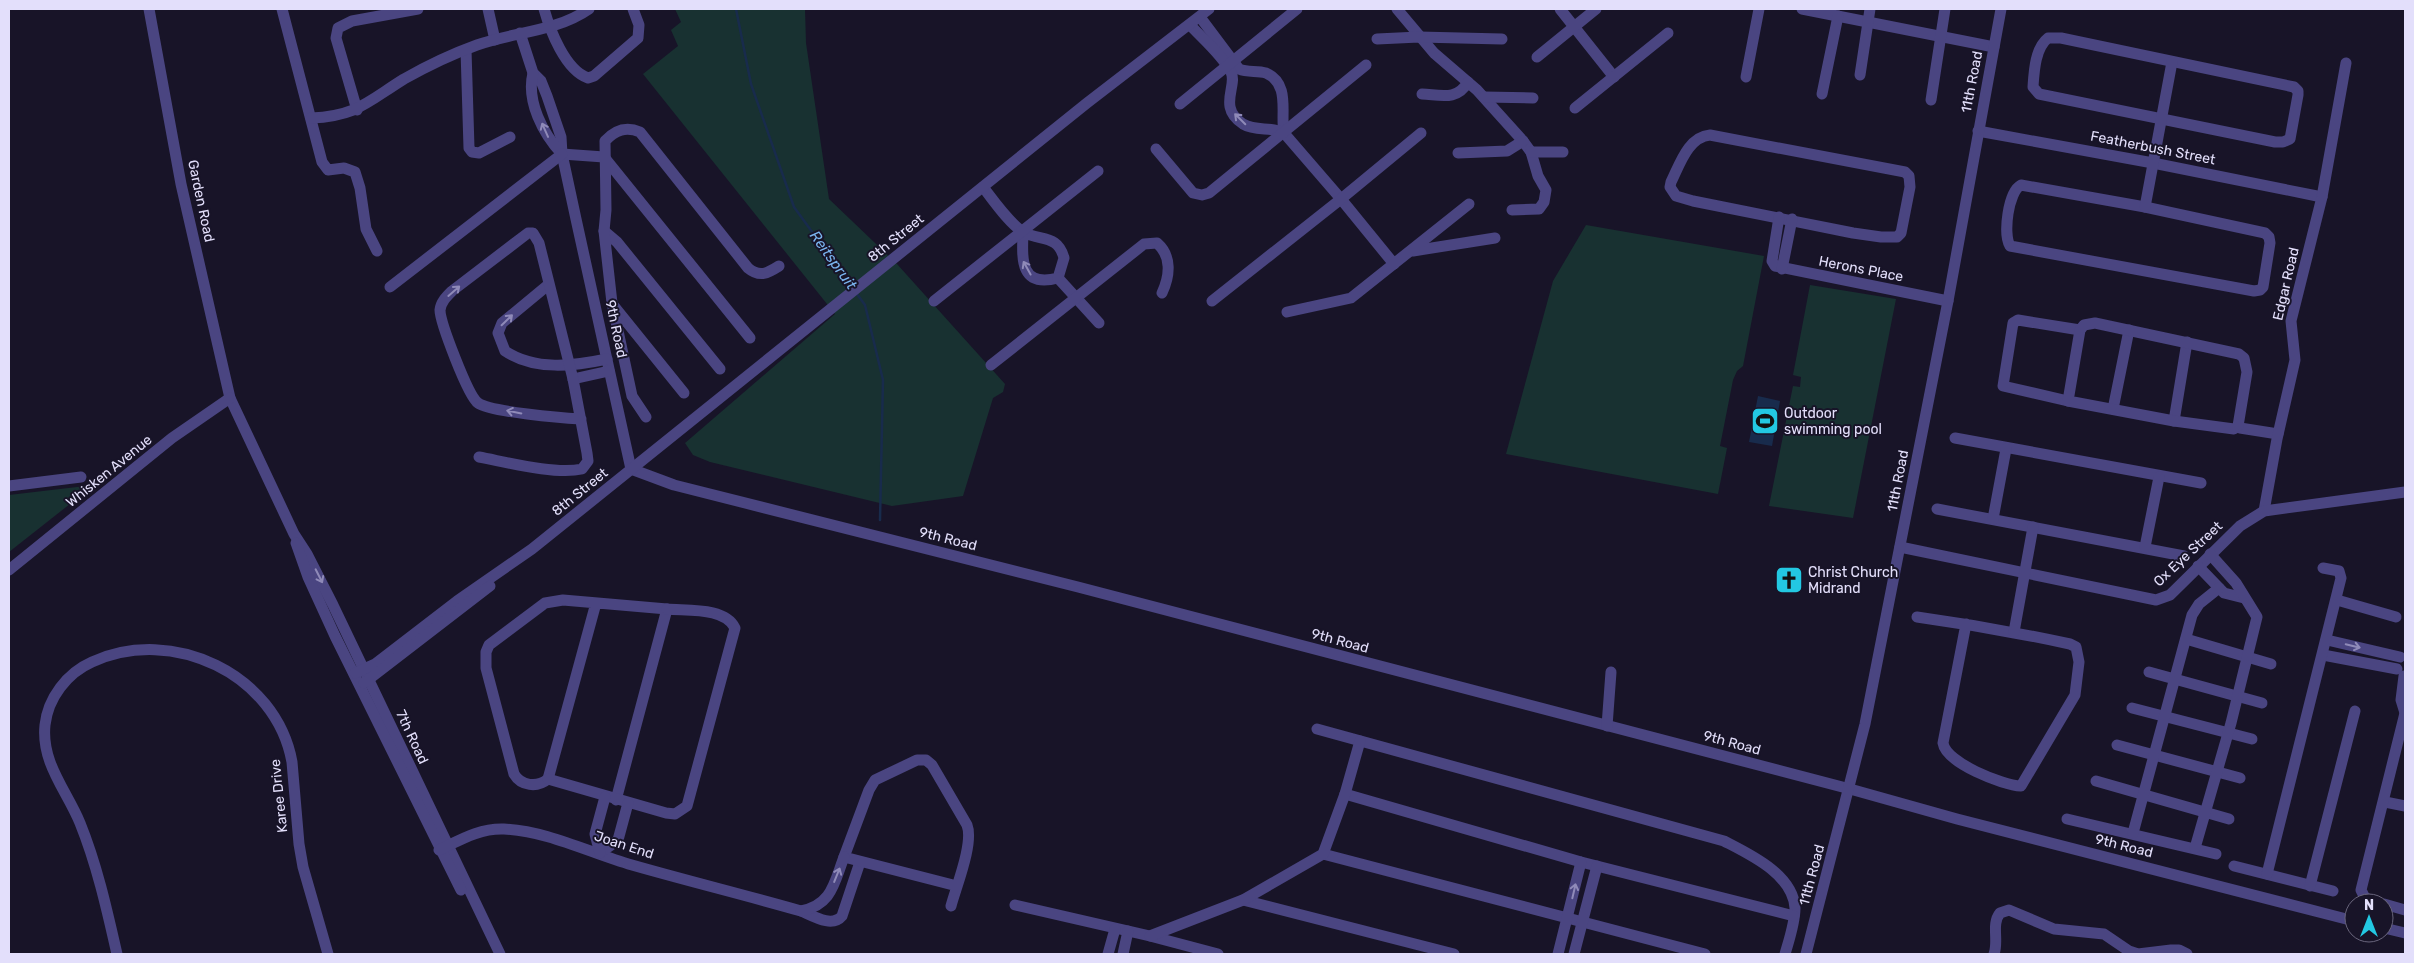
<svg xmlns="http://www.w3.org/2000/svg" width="2414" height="963" font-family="Rubik,sans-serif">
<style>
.green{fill:#183131}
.water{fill:#182b4c}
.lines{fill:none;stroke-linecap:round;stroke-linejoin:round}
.stream{stroke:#182b4c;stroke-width:2.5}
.minor{stroke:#4a4581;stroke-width:11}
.oneway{stroke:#8f8ab8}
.labels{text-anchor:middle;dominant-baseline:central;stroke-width:4;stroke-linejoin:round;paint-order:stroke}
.street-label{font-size:14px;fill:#e3dffb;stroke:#181428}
.poi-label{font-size:14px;fill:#e3dffb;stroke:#181428;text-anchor:start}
.water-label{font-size:15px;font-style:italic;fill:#7ab4ee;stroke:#181428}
</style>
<rect width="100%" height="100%" fill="#181428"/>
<g class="green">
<polygon points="675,9 805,9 806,43 829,199 897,264 1005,384 1003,392 993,398 963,496 892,506 710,462 693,455 685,443 835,314 643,74 678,46 671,30 681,22"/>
<polygon points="1586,225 1764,256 1743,366 1737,371 1733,380 1720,446 1727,448 1718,494 1506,454 1553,281"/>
<polygon points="1810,285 1896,299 1853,518 1769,506 1793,386 1800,387 1801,377 1793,375"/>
<polygon points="94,485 9,552 9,495"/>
</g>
<polygon class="water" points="1758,396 1780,401 1772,446 1749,442"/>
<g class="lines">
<g class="stream">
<polyline points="736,9 751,84 794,207 852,287"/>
<polyline points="857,294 865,305 883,380 880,520"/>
</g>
<g class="minor">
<polyline points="149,9 181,184 230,398 294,534 307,554 333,605 500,954"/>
<polyline points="282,9 322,162 328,170 344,168 355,172 360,188 366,229 377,251"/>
<polyline points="488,9 495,40"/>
<path d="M544 9C550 30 565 70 588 78L594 76 638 38 639 25 633 9"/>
<polyline points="1397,9 1434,53 1477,90 1523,141 1531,152 1538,176 1546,190 1544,202 1539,209 1512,210"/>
<polyline points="1560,9 1614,77"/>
<polyline points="1802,9 1994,47"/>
<path d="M1200 17 1239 69C1248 73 1257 70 1266 73 1291 84 1280 114 1284 133"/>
<path d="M1190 25C1203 39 1222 55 1231 72 1238 86 1217 107 1243 124 1256 132 1271 126 1284 133L1341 199 1394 264"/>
<polyline points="520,33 533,73 541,81 547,96 561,137 562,154 576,219 631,469 674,485 1078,587 1850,789 1957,819 2354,921"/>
<path d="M2048 38H2061L2294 87 2298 91V95L2290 139 2283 142H2275L2039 94 2033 87C2034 72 2035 48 2048 38Z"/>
<polyline points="1377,39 1419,37 1502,39"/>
<polyline points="466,50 469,148 472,152 479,153 510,137"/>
<polyline points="1537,57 1596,9"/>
<path d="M533 73C526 101 543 134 562 154L604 157 750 338"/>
<polyline points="1860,75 1870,9"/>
<polyline points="1746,77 1759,9"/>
<path d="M1422 94C1441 95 1457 101 1468 82"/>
<polyline points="1822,94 1838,16"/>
<polyline points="1484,97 1533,98"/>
<polyline points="1931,100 1945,9"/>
<polyline points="1180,104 1297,9"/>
<polyline points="1575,108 1668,33"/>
<polyline points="357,110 336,38 338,28 352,21 418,9"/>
<path d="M311 118C357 116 367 102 404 79 427 66 452 54 477 45 513 32 556 32 589 9"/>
<polyline points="1978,131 2153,163 2322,197"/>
<path d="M1710 135 1905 172 1909 176 1910 187 1901 233 1897 237H1881L1853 233 1693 201 1676 196 1670 187 1671 182C1680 164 1688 137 1710 135Z"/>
<polyline points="1156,149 1193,193 1202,195 1209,193 1366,65"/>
<polyline points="1531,152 1563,152"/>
<polyline points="1458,153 1507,151 1523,141"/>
<path d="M2021 185 2145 207 2265 233 2269 237 2270 243 2263 287 2260 290 2254 291 2010 246C2003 234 2008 192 2021 185Z"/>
<path d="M983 187C993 200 1011 226 1025 233 1042 241 1058 235 1064 258L1058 278C1020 288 1022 260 1023 232"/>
<polyline points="2145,207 2172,62"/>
<polyline points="1779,217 1772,261 1775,266 1948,301"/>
<polyline points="604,231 617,242 720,369"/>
<polyline points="1413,251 1495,238"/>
<polyline points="1782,269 1792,219"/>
<polyline points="1058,278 1099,323"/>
<path d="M548 285 502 323 498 333 505 351C535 371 574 366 607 359"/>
<polyline points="390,287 562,154"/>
<polyline points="934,301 1098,171"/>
<polyline points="1212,301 1341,199 1421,133"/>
<polyline points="613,305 684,393"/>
<polyline points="1287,312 1351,298 1469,204"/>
<path d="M991 365 1144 244 1157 243C1172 256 1170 276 1162 293"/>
<polyline points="573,379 609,371"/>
<polyline points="2068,401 2003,386 2013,323 2018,320 2080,330"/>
<polyline points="2113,409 2129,330"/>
<path d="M646 417 632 396 612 303 604 231 606 210 605 141C615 130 626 126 640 132L748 268C760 278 768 273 779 266"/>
<polyline points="2174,421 2187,342"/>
<polyline points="2240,428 2278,434"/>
<polyline points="2234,429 2174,421 2068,401 2080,330 2084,325 2095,323 2239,354 2244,358 2247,372 2238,426"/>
<polyline points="1955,438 2201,483"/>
<path d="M479 457C506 462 555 475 582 469L588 461 587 453 573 379 539 243 533 233H528L452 291C446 297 441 302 440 310 440 322 468 396 478 403 490 412 563 418 581 419"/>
<polyline points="9,486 81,477"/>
<polyline points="1937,509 2184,556"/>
<polyline points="2264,511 2277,439 2295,360 2291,321 2322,197 2346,63"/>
<polyline points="1993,519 2006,449"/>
<polyline points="296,543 308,577 335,636 461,890"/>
<polyline points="1900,547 2156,600 2170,595 2240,526 2264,511 2405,492"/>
<polyline points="2145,547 2159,477"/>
<polyline points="2198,566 2224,593 2244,598"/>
<polyline points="9,570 172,438 230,398"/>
<polyline points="2337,600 2396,617"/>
<path d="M596 603 548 779C537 788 521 786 514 774L486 668V652L489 645 545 603 563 600 667 609 616 800"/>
<path d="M1917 617C1968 624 2019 633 2070 644L2076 647 2079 662 2075 695 2021 786C2002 785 1946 763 1943 743L1966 624"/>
<polyline points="2014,632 2033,527"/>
<polyline points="2186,639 2271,664"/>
<polyline points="2327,640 2400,657"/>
<polyline points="2323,655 2397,669"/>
<polyline points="2149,672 2262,703"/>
<polyline points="355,673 375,664 457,601 532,549 1087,103 1209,9"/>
<polyline points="2404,676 2401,700 2405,713"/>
<polyline points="364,683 490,586"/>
<polyline points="2132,708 2252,739"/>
<polyline points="1607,726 1611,672"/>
<path d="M1317 729 1724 841C1749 854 1793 874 1795 908 1795 923 1789 940 1785 954"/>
<polyline points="2117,745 2240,778"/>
<path d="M548 779 666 813 675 814 687 806 735 628C725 607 687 611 667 609"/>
<polyline points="2096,781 2229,819"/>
<polyline points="1345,794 1581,862 1794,916"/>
<polyline points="2385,802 2405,806"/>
<polyline points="2067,819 2216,854"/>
<polyline points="2133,833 2192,615 2199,604 2219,588"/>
<polyline points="2195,848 2231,723 2257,617 2236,583 2210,554"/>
<path d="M439 850C460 840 480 828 504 829 548 831 590 853 632 865 688 881 745 895 801 911 813 916 832 928 842 916L860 862"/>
<polyline points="600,853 618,840 628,803"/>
<polyline points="600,853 595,834 605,797"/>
<polyline points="1323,854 1705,954"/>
<polyline points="2234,866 2333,891"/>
<polyline points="2267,874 2341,578 2339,571 2323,568"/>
<polyline points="2310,886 2355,711"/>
<polyline points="1243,900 1454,954"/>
<polyline points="2378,903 2365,898 2361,890 2405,713"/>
<polyline points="2384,904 2405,910"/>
<polyline points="1015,905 1150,936 1218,954"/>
<path d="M951 906C956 887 974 843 967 825L932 765 926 760H917L875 780 869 790 844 857 957 886"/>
<path d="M801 911C832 905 834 883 844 857"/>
<polyline points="2384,928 2405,933"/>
<polyline points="1150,936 1243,900 1323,854 1345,794 1360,741"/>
<path d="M117 954C107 910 97 865 80 823 67 791 41 763 45 725 48 698 67 673 92 662 172 625 276 674 292 762L299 844 303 867 328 954"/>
<polyline points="1108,954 1115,929"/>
<polyline points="1123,954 1128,931"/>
<polyline points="1558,954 1581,862"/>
<polyline points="1574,954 1597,866"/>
<polyline points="1806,954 1865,724 1948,301 2001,9"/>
<path d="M1994 954C1999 941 1991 924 2000 913L2009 910 2054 929 2104 934 2129 951 2138 954 2171 950H2179L2187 954"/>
</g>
</g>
<defs><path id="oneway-shaft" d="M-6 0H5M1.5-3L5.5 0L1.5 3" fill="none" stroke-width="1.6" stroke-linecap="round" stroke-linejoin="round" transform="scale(1.25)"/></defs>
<g class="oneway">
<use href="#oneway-shaft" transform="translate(1240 119) rotate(-135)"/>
<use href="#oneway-shaft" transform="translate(545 130) rotate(-114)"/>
<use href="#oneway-shaft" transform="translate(1027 268) rotate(-119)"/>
<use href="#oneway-shaft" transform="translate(454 291) rotate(-41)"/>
<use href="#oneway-shaft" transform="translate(507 320) rotate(-44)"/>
<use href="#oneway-shaft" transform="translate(514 412) rotate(-169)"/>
<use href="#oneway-shaft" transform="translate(319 576) rotate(63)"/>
<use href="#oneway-shaft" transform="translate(2353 646) rotate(13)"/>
<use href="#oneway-shaft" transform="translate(837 875) rotate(-68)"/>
<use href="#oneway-shaft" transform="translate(1574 891) rotate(-77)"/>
</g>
<defs>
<g id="stadium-square" transform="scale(1.4375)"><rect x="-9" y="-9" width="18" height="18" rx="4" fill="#23c8e2" stroke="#181428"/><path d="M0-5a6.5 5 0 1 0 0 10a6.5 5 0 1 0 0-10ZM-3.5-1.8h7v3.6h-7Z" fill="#111"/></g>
<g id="church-square" transform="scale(1.4375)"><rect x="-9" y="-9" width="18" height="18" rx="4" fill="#23c8e2" stroke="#181428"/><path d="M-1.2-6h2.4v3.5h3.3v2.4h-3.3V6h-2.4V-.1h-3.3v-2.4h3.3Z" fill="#111"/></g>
</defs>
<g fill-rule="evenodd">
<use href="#stadium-square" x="1765" y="421"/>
<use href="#church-square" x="1789" y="580"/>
</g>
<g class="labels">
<g class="street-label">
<text transform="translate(1972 82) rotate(-79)">11th Road</text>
<text transform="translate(2153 148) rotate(11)">Featherbush Street</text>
<text transform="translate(201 201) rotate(78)">Garden Road</text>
<text transform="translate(896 238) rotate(-39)">8th Street</text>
<text transform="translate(1861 269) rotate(11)">Herons Place</text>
<text transform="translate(2286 284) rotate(-77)">Edgar Road</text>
<text transform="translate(616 329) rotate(78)">9th Road</text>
<text transform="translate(109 471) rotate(-39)">Whisken Avenue</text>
<text transform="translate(1898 481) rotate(-79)">11th Road</text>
<text transform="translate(580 492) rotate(-39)">8th Street</text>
<text transform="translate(948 539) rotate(14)">9th Road</text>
<text transform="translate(2188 554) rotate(-43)">Ox Eye Street</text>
<text transform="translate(1340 641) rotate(15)">9th Road</text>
<text transform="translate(412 737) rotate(65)">7th Road</text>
<text transform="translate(1732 743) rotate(15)">9th Road</text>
<text transform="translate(279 796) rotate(-96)">Karee Drive</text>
<text transform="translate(624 845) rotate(18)">Joan End</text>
<text transform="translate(2124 846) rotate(14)">9th Road</text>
<text transform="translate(1812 875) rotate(-75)">11th Road</text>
</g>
<g class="poi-label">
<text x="1784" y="413">Outdoor<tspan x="1784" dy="16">swimming pool</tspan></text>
<text x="1808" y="572">Christ Church<tspan x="1808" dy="16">Midrand</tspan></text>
</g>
<g class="water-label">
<text transform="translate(833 260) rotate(54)">Reitspruit</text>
</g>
</g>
<rect width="2414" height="963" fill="none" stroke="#e3dffb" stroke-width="20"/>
<g transform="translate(2369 918)"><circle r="24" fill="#181428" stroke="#69657c"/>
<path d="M0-4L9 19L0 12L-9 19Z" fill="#23c8e2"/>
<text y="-8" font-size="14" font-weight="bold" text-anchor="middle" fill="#e3dffb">N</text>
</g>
</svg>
